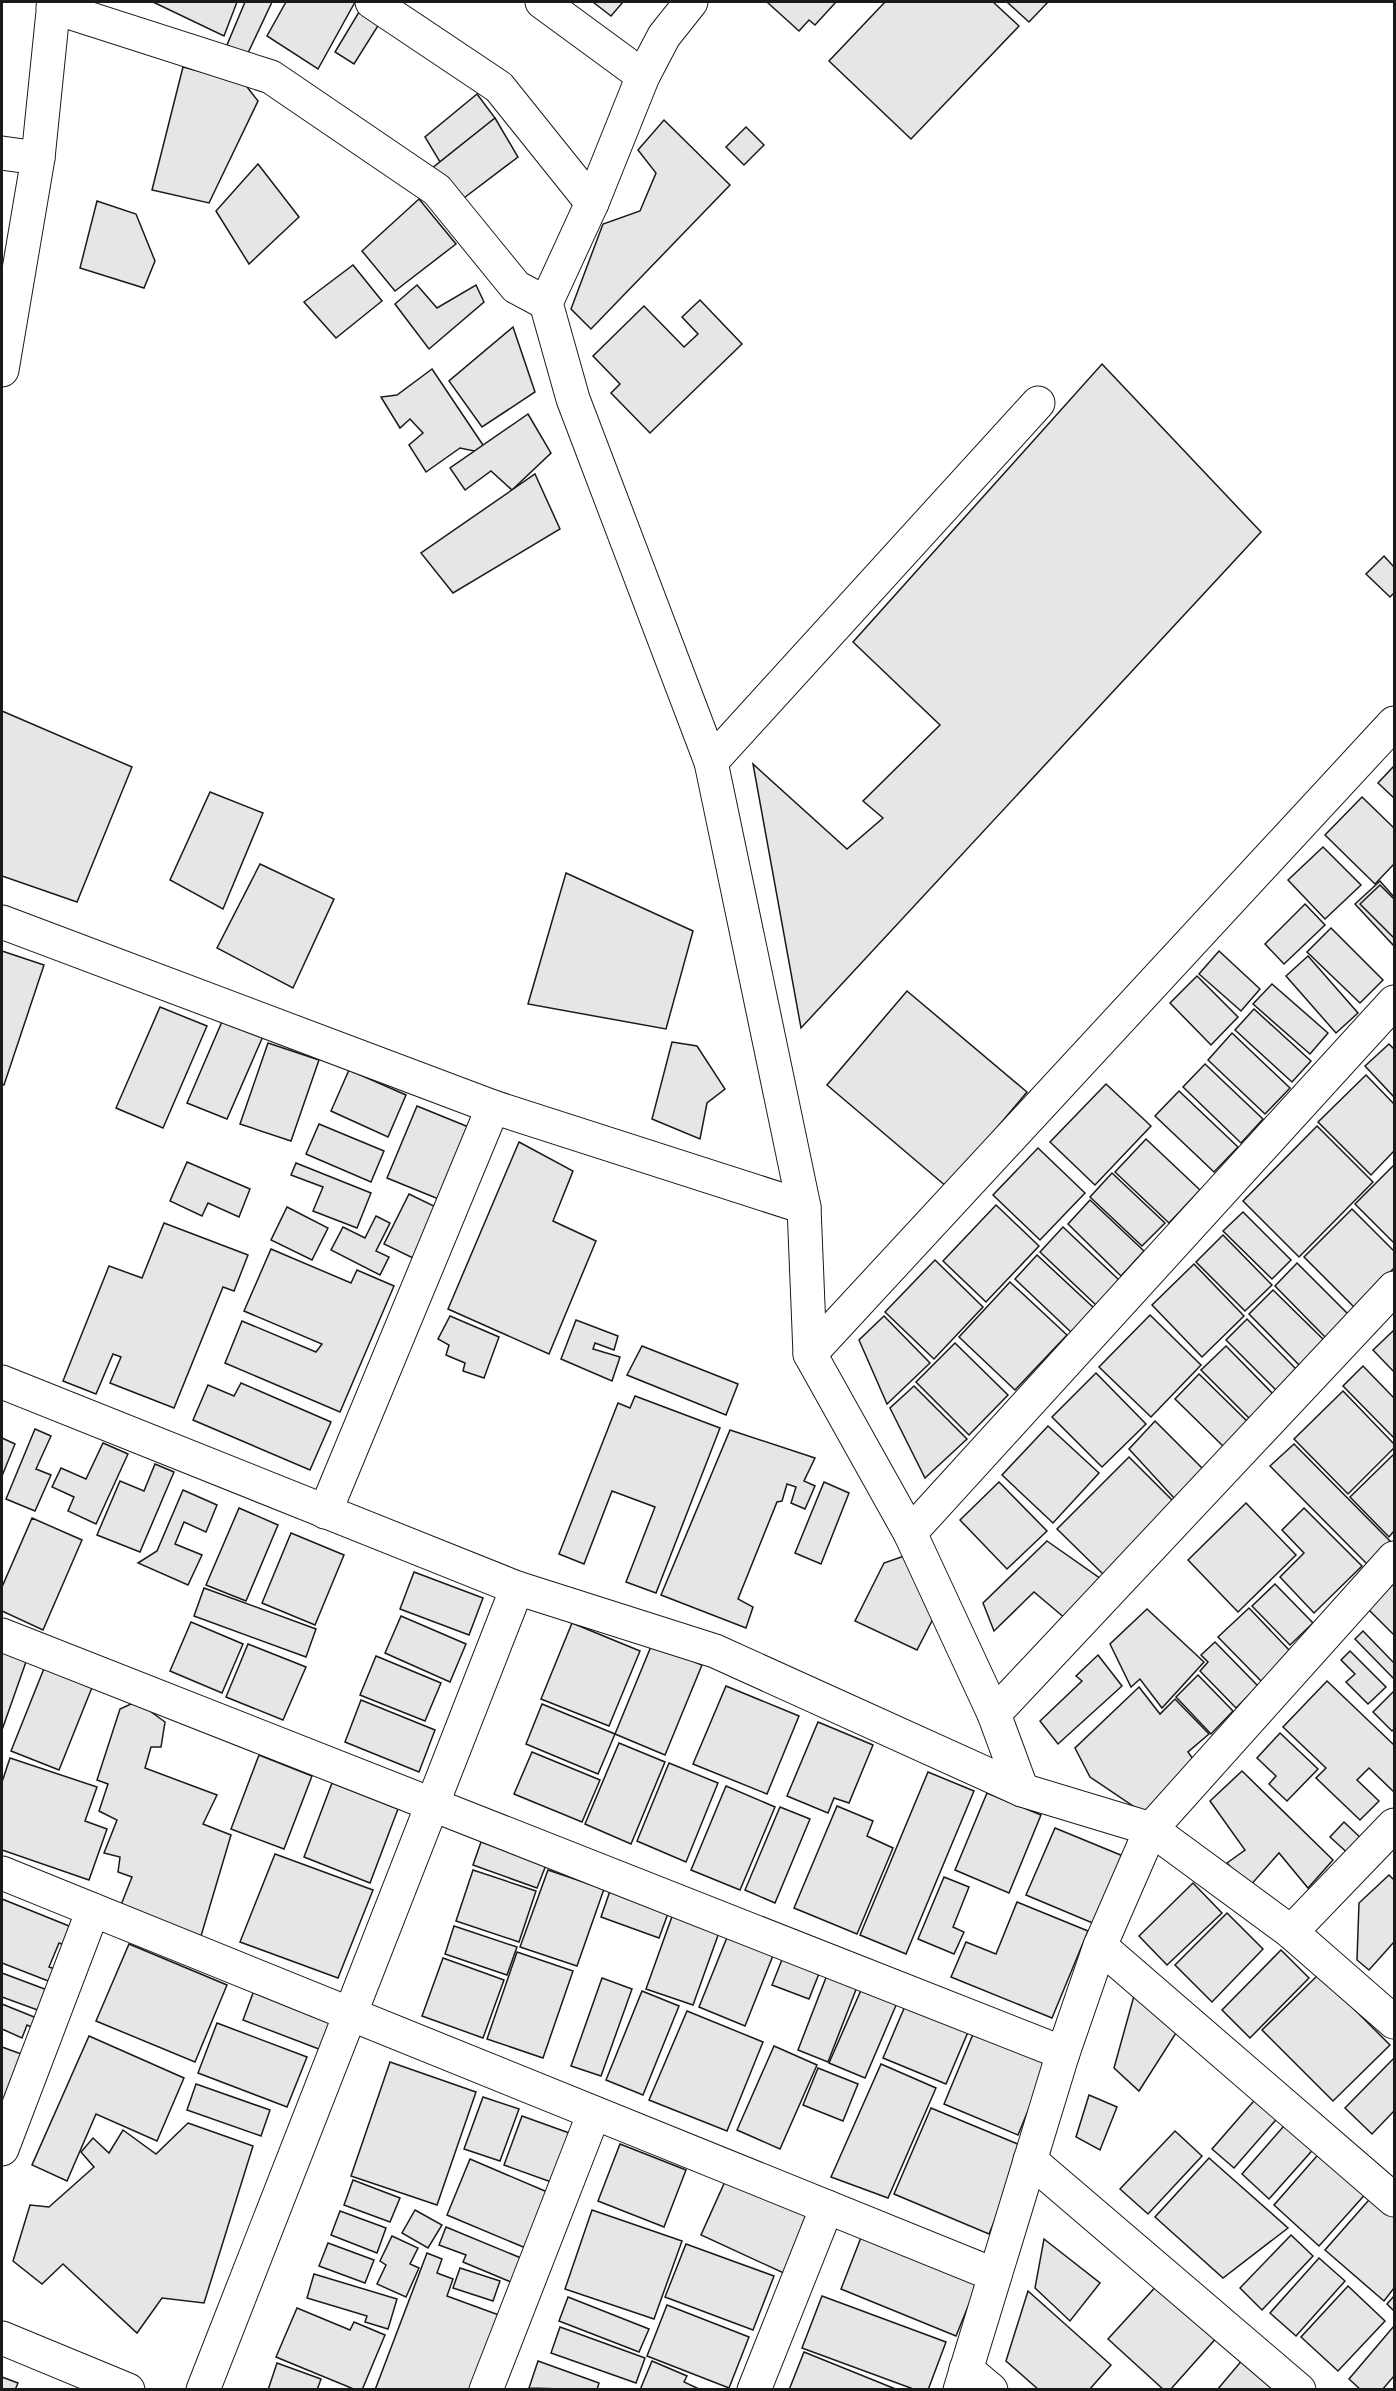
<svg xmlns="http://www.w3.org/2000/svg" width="1396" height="2391" font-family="Overpass,sans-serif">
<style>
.building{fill:#e6e6e6;stroke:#1a1a1a;stroke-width:1.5}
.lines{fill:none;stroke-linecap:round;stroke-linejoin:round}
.minor-casing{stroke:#1a1a1a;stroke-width:35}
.secondary-casing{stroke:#1a1a1a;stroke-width:35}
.minor{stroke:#fff;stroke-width:33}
.secondary{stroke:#fff;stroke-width:33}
</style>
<rect width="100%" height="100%" fill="#fff"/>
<g class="building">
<polygon points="153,2 237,2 224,36"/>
<polygon points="245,2 272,2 247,55 227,45"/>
<polygon points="286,2 355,2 318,69 267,36"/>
<polygon points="593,2 623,2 611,16"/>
<polygon points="767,2 836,2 815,25 809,20 799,31"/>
<polygon points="885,2 993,2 1019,26 911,139 829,61"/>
<polygon points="1007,2 1048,2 1029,22"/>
<polygon points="362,7 381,21 354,64 335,52"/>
<polygon points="183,67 244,83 258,101 209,203 152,190"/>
<polygon points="477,94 495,118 440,162 425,137"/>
<polygon points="495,118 518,157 456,204 431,169"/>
<polygon points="664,120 730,185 591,329 571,309 603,224 640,211 656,173 638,150"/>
<polygon points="746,127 764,145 744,165 726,147"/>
<polygon points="258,164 299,217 249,264 216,211"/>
<polygon points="419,199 456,244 395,291 362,251"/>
<polygon points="97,201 136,214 155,261 144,288 80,268"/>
<polygon points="353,265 382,301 336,338 304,302"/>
<polygon points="417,285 437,308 476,285 484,302 429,349 395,304"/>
<polygon points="700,300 742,344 650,433 611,393 620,384 593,356 644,306 684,347 698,334 682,317"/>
<polygon points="513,327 535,392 482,427 449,381"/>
<polygon points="1102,364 1261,532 801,1028 753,764 847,849 883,818 863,801 940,725 853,642"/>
<polygon points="432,369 489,454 460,448 426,472 409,445 423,433 410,419 400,428 381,397 397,395"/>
<polygon points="528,414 551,453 512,490 491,471 465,490 450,468"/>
<polygon points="535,474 560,529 453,593 421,553"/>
<polygon points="1384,556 1394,567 1394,593 1390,597 1366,574"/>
<polygon points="2,711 132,767 77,902 2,876"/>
<polygon points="1394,766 1394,798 1378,783"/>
<polygon points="210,792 263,813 223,909 170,880"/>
<polygon points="1362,797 1394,828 1394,864 1375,884 1325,835"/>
<polygon points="1323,847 1361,885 1325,919 1288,880"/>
<polygon points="260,864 334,899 293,988 217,948"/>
<polygon points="566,873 693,931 666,1029 528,1004"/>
<polygon points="1380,881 1394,897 1394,946 1355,904"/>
<polygon points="1380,885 1394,899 1394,938 1360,904"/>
<polygon points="1305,904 1325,925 1284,964 1265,944"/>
<polygon points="1331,928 1383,980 1360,1003 1307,952"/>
<polygon points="2,951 44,965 4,1085 2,1084"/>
<polygon points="1219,951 1260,989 1241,1011 1199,974"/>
<polygon points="1308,956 1358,1013 1336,1033 1286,976"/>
<polygon points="1197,976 1238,1017 1211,1045 1170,1003"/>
<polygon points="1272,984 1328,1033 1310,1054 1253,1004"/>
<polygon points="907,991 1027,1092 947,1187 827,1085"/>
<polygon points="160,1007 207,1026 163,1128 116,1108"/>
<polygon points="1254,1009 1311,1061 1292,1082 1235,1030"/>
<polygon points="224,1017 264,1034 227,1119 187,1103"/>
<polygon points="1232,1033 1290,1088 1265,1114 1208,1060"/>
<polygon points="672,1042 697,1046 725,1089 707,1103 700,1139 652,1119"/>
<polygon points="268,1043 319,1060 291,1141 240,1124"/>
<polygon points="1389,1044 1394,1049 1394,1097 1365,1066"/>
<polygon points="1205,1064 1263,1119 1241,1143 1183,1087"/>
<polygon points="349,1070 406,1095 388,1137 331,1111"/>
<polygon points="1366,1075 1394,1104 1394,1151 1371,1175 1318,1122"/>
<polygon points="1106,1084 1151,1126 1095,1185 1050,1142"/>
<polygon points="1179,1091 1238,1147 1214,1172 1155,1116"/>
<polygon points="417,1106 471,1128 441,1200 387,1178"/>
<polygon points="319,1124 384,1151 371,1182 306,1154"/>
<polygon points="1317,1126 1373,1182 1299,1257 1243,1201"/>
<polygon points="1146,1139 1200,1190 1169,1223 1115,1172"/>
<polygon points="519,1142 573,1171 553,1221 596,1241 549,1354 448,1309"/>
<polygon points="1038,1148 1085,1193 1040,1240 993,1195"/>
<polygon points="187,1162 250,1189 239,1217 208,1203 202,1216 170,1201"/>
<polygon points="296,1163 371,1193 357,1228 313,1211 323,1187 291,1175"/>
<polygon points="1394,1165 1394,1243 1355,1204"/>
<polygon points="1112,1173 1165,1223 1142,1246 1090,1197"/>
<polygon points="409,1194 440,1209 415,1259 384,1244"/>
<polygon points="1090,1200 1144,1251 1121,1276 1068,1224"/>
<polygon points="996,1205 1039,1246 986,1302 943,1261"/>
<polygon points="287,1207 328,1228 312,1260 271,1240"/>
<polygon points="1352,1209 1394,1251 1394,1268 1355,1308 1304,1257"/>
<polygon points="1243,1212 1291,1260 1272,1279 1223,1231"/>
<polygon points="376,1216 390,1223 376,1251 389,1257 380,1275 331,1250 343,1227 365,1238"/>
<polygon points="164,1223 248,1255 234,1291 223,1287 174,1408 110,1383 121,1357 113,1354 96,1394 63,1381 109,1266 142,1278"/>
<polygon points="1063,1227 1119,1280 1096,1305 1040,1252"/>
<polygon points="1223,1235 1272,1285 1245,1311 1196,1262"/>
<polygon points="271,1249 351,1283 357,1270 394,1286 340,1412 225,1363 242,1321 316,1352 322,1344 244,1311"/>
<polygon points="1037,1255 1095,1309 1072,1333 1015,1279"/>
<polygon points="935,1260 983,1307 934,1359 885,1312"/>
<polygon points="1297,1263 1349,1315 1326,1338 1275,1286"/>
<polygon points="1194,1264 1244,1316 1202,1357 1152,1305"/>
<polygon points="1010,1282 1067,1335 1015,1390 959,1337"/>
<polygon points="1273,1290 1326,1342 1301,1367 1249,1314"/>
<polygon points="1150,1315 1201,1365 1151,1417 1099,1367"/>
<polygon points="450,1316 499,1337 484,1378 463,1371 465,1363 446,1355 449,1345 438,1339"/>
<polygon points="884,1316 930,1363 887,1404 859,1340"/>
<polygon points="1247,1319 1297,1370 1277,1391 1226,1340"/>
<polygon points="576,1320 618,1336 614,1350 595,1343 593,1349 620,1357 612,1381 561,1359"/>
<polygon points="1393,1331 1394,1333 1394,1372 1373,1350"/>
<polygon points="955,1343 1008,1395 969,1435 916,1382"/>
<polygon points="642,1346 738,1384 726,1415 627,1375"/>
<polygon points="1226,1346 1275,1396 1251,1420 1201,1370"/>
<polygon points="1363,1366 1394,1398 1394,1438 1343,1386"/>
<polygon points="1096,1373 1146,1424 1102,1467 1052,1417"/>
<polygon points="1199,1374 1249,1423 1224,1447 1175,1399"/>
<polygon points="241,1383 331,1422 310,1470 193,1420 208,1385 234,1396"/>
<polygon points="914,1386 967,1439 925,1478 890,1408"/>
<polygon points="1343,1391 1394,1444 1394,1448 1348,1494 1294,1439"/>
<polygon points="635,1396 720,1428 656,1593 626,1582 655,1507 612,1491 584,1564 559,1554 618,1403 630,1408"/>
<polygon points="1155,1421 1203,1469 1174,1498 1129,1449"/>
<polygon points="1048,1426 1099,1473 1053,1523 1002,1475"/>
<polygon points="35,1429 51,1436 36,1469 51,1475 35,1511 6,1499"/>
<polygon points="730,1430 815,1458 804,1481 815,1486 805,1509 791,1503 796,1487 787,1484 782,1501 777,1502 738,1599 753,1607 746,1628 661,1595"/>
<polygon points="2,1438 15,1444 2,1476"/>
<polygon points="103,1443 128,1454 96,1524 68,1511 74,1497 52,1487 61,1468 86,1479"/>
<polygon points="1294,1444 1390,1541 1367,1564 1270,1466"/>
<polygon points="1394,1454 1394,1531 1389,1537 1350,1497"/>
<polygon points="1129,1457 1175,1503 1104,1575 1057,1529"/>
<polygon points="155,1464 174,1472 140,1552 97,1535 120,1481 144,1491"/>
<polygon points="824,1482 849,1493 821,1564 795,1553"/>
<polygon points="999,1482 1047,1531 1007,1569 960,1520"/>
<polygon points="183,1490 217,1505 206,1532 184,1522 175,1544 202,1555 188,1585 138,1563 157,1551"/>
<polygon points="1246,1503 1296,1555 1238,1612 1188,1560"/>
<polygon points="239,1508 278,1525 246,1601 206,1585"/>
<polygon points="1304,1508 1362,1566 1314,1613 1280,1577 1304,1553 1282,1530"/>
<polygon points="32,1518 82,1540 43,1630 2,1611 2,1587"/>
<polygon points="291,1533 344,1555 315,1625 262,1603"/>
<polygon points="1047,1541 1101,1579 1066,1619 1034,1592 994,1631 983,1603"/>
<polygon points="907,1555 936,1613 917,1650 855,1621 884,1563"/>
<polygon points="414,1572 483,1598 469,1635 400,1609"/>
<polygon points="1394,1583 1394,1635 1368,1609"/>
<polygon points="1275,1584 1313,1623 1290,1645 1252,1606"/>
<polygon points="204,1588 316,1629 306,1657 194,1616"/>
<polygon points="1249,1608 1291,1652 1262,1682 1218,1637"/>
<polygon points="1147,1609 1204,1662 1162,1708 1140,1679 1131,1687 1110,1644"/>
<polygon points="401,1616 466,1644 450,1682 385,1653"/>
<polygon points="191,1622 243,1644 222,1693 170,1671"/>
<polygon points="572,1623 640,1651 609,1726 541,1699"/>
<polygon points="1363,1631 1394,1663 1394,1679 1355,1639"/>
<polygon points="1215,1642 1258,1686 1236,1708 1200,1671 1208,1662 1201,1655"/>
<polygon points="248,1644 306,1667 283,1720 226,1697"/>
<polygon points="652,1644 702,1665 665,1755 615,1734"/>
<polygon points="2,1650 27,1659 2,1730"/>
<polygon points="1350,1651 1386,1687 1368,1704 1346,1682 1355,1674 1341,1660"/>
<polygon points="1098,1655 1122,1686 1058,1744 1040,1721 1082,1681 1076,1676"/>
<polygon points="376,1656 441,1683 425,1721 360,1695"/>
<polygon points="45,1666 93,1685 59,1770 11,1751"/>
<polygon points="1198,1675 1233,1711 1211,1734 1176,1697"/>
<polygon points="1327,1681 1394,1745 1394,1792 1369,1768 1357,1780 1379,1801 1360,1820 1316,1778 1326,1768 1283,1727"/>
<polygon points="726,1686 799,1716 767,1794 693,1764"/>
<polygon points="1139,1687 1160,1714 1175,1699 1209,1734 1188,1752 1195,1762 1145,1814 1090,1777 1075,1748"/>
<polygon points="1394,1691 1394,1729 1392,1731 1373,1712"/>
<polygon points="361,1700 435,1730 419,1772 345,1742"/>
<polygon points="133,1703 143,1706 165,1722 161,1747 151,1747 145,1768 217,1795 203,1824 231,1835 201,1936 121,1905 132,1877 118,1872 120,1857 104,1853 117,1820 99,1811 108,1784 97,1780 120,1709"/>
<polygon points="542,1704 615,1734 598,1774 526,1744"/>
<polygon points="818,1722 873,1745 849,1803 834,1798 828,1813 787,1796"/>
<polygon points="1280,1733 1318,1769 1287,1801 1269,1784 1276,1776 1257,1758"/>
<polygon points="619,1743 665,1762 631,1844 585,1824"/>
<polygon points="532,1752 600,1780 582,1822 514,1794"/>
<polygon points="259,1755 312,1776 284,1849 231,1829"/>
<polygon points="10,1758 97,1787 85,1821 107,1829 89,1880 2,1850 2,1782"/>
<polygon points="669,1763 718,1783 686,1862 637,1841"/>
<polygon points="1242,1771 1333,1860 1308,1888 1279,1853 1249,1887 1227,1863 1245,1850 1210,1801"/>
<polygon points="928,1772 974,1791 906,1954 860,1935"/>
<polygon points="332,1783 398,1809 370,1883 304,1857"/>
<polygon points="726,1786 775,1807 740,1890 691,1870"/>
<polygon points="987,1793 1041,1815 1009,1893 955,1870"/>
<polygon points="837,1806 873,1821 867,1836 893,1848 857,1934 794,1908"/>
<polygon points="780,1807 810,1819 775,1903 745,1890"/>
<polygon points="1344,1822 1365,1842 1351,1856 1330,1837"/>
<polygon points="1055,1828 1123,1856 1095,1924 1026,1895"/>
<polygon points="481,1842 546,1865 537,1888 473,1865"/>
<polygon points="275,1854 373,1890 338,1978 240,1942"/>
<polygon points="473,1870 536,1891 519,1942 456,1921"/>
<polygon points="548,1870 604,1889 577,1966 520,1947"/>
<polygon points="1389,1875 1394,1880 1394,1942 1369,1970 1357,1960 1359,1903"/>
<polygon points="944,1877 969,1887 953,1927 964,1932 954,1954 918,1939"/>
<polygon points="1193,1883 1222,1913 1167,1965 1139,1936"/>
<polygon points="611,1888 670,1908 659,1938 601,1917"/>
<polygon points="2,1899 79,1930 72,1948 59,1943 49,1967 61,1971 56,1984 2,1963"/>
<polygon points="1017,1902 1088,1931 1052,2018 951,1977 966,1942 996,1954"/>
<polygon points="674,1911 721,1927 693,2005 646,1989"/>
<polygon points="1227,1913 1263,1949 1212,2002 1175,1965"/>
<polygon points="454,1926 517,1947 507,1975 445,1954"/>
<polygon points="730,1930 776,1948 745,2026 699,2007"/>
<polygon points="129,1944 227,1985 195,2062 96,2021"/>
<polygon points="1281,1950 1309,1978 1250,2038 1222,2010"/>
<polygon points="517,1952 573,1971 543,2058 487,2039"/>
<polygon points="785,1952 822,1966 809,1999 772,1985"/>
<polygon points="443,1958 504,1980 483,2038 422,2016"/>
<polygon points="2,1973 50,1991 43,2012 2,1997"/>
<polygon points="1319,1974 1390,2045 1333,2101 1262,2030"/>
<polygon points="827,1975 857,1987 828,2062 798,2050"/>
<polygon points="602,1978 632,1989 601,2076 571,2066"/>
<polygon points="256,1985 337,2015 324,2051 243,2020"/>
<polygon points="1137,1985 1183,2022 1139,2091 1114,2068"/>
<polygon points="862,1988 897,2003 865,2078 829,2063"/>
<polygon points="642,1991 679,2006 643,2095 606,2080"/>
<polygon points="908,1999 971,2025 946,2084 883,2058"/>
<polygon points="2,2004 44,2021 40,2031 27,2025 22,2038 2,2029"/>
<polygon points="687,2011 763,2042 727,2131 649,2100"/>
<polygon points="217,2023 307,2057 287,2107 198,2073"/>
<polygon points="976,2027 1050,2057 1018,2135 944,2104"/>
<polygon points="89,2036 184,2078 157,2141 96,2114 67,2181 32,2165"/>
<polygon points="774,2046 817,2065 780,2149 737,2130"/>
<polygon points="2,2047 24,2055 2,2113"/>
<polygon points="1394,2058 1394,2111 1372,2134 1345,2108"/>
<polygon points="390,2062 476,2092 437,2205 351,2176"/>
<polygon points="881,2064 936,2088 888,2198 831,2177"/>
<polygon points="818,2068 858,2084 843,2121 803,2105"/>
<polygon points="196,2084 270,2110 261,2136 187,2110"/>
<polygon points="1089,2095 1117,2107 1100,2150 1076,2137"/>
<polygon points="1259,2095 1281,2114 1234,2168 1212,2149"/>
<polygon points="483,2097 519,2109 500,2161 464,2149"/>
<polygon points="931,2108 1025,2147 989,2234 894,2194"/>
<polygon points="522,2116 572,2134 554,2183 504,2165"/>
<polygon points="1290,2119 1318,2144 1269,2199 1242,2174"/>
<polygon points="188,2123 253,2146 204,2303 162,2298 137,2333 63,2264 42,2284 13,2261 30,2205 49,2207 94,2167 81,2152 93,2138 109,2153 123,2130 156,2154"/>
<polygon points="1175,2131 1202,2156 1148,2214 1120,2189"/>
<polygon points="620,2144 686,2170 664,2227 598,2201"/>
<polygon points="1323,2149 1369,2190 1319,2246 1274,2205"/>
<polygon points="1209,2158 1288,2228 1223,2278 1155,2217"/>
<polygon points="470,2159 552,2194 528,2249 447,2215"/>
<polygon points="727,2177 814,2217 788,2275 701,2235"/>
<polygon points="353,2180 400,2198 390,2222 344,2205"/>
<polygon points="1375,2193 1394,2211 1394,2288 1384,2301 1325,2250"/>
<polygon points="415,2210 442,2225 428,2248 402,2233"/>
<polygon points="592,2210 682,2241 654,2319 565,2289"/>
<polygon points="340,2211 386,2228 377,2253 331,2235"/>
<polygon points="446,2227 521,2258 511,2282 463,2262 466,2255 439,2245"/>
<polygon points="862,2235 978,2282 956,2336 841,2289"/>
<polygon points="1291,2235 1313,2256 1262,2310 1240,2288"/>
<polygon points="392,2236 418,2248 410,2264 419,2268 406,2297 377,2284 386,2265 380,2261"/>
<polygon points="1044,2239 1100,2283 1070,2321 1035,2288"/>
<polygon points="328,2243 374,2260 365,2283 319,2266"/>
<polygon points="686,2244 774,2276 753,2330 665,2297"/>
<polygon points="427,2253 442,2259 437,2273 453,2279 447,2296 507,2318 480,2390 375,2390"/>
<polygon points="1319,2258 1345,2281 1296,2336 1270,2313"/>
<polygon points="460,2268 500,2281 493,2301 453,2288"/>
<polygon points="314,2274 397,2299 388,2329 365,2322 367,2316 307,2298"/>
<polygon points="1160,2282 1219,2335 1170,2390 1164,2390 1108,2339"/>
<polygon points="1348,2286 1385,2321 1338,2371 1301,2337"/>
<polygon points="1028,2291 1111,2365 1089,2390 1039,2390 1006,2361"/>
<polygon points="822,2296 946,2342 928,2390 916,2390 802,2348"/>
<polygon points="1394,2296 1394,2311 1387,2304"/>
<polygon points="568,2297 649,2329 639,2352 559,2321"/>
<polygon points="667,2305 749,2337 729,2388 647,2356"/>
<polygon points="297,2308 350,2330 354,2322 385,2335 362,2390 356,2390 276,2357"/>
<polygon points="1394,2326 1394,2376 1382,2390 1361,2390 1349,2379"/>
<polygon points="560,2327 645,2358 636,2383 551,2353"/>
<polygon points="804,2352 898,2390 789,2390"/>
<polygon points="1249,2352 1292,2390 1217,2390"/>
<polygon points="538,2361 599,2383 597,2390 529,2388"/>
<polygon points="652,2361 687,2376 684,2382 701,2390 640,2390"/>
<polygon points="277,2363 321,2379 317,2390 268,2390"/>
<polygon points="2,2377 18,2383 15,2390 2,2390"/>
</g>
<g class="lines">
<g class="minor-casing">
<g id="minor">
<polyline points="372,2 499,87 592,203"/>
<polyline points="542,2 643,76"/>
<polyline points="691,2 664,36 643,76 592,203 546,303 573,399 711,762 804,1207 810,1354 910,1533 994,1714 1022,1790"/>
<polyline points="53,7 271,77 437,190 516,287 546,303"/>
<polyline points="2,153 38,158"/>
<polyline points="711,762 1038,403"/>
<polyline points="2,922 493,1107 804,1207"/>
<polyline points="810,1354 1394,723"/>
<polyline points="2,1382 517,1588 715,1651 1022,1790 1151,1829 1291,1932 1394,2022"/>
<polyline points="325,1512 493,1107"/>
<polyline points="910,1533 1394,1002"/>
<polyline points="2,1635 1063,2053"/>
<polyline points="994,1714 1394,1288"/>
<polyline points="2,1873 995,2275"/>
<polyline points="1291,1932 1394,1825"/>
<polyline points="1100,1946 1394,2200"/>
<polyline points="2,2149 93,1910"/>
<polyline points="1030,2160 1299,2390"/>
<polyline points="2,2338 128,2390"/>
<polyline points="966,2369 991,2390"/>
<polyline points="203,2390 517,1588"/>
<polyline points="486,2390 594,2113"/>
<polyline points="754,2390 827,2207"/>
<polyline points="960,2390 1063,2053 1100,1946 1151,1829 1394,1558"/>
</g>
</g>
<g class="secondary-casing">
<polyline id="secondary" points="2,370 38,158 54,2"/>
</g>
<use href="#minor" class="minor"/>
<use href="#secondary" class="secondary"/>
</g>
<rect width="1396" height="2391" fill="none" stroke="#1a1a1a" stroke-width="6"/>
</svg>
